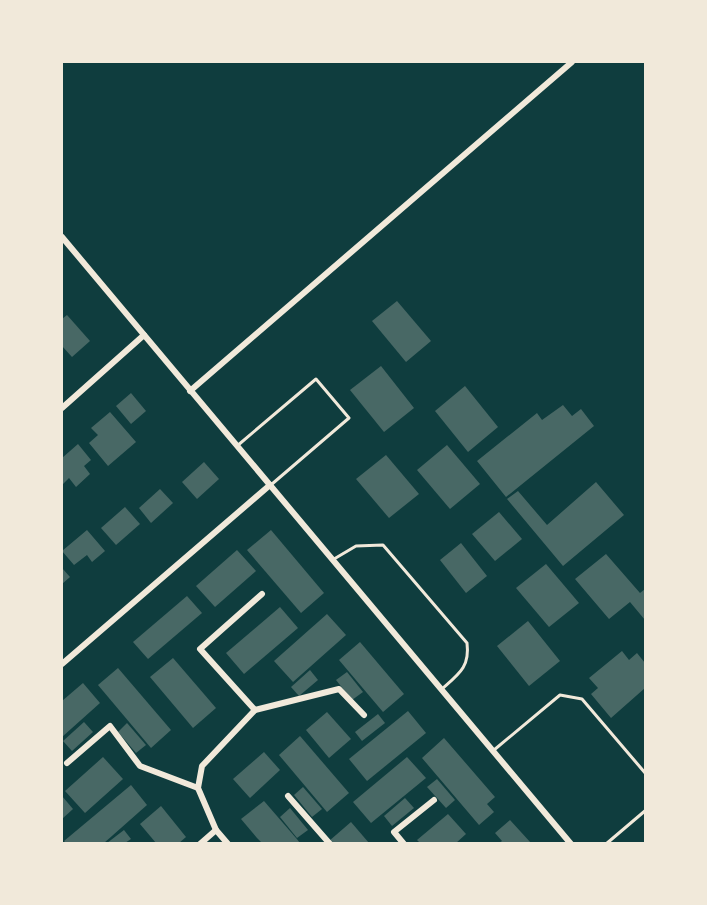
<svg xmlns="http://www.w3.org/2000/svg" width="707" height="905" font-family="'Libre Baskerville',serif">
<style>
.building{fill:#486865}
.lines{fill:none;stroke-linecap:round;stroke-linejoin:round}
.service{stroke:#f1e9da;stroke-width:3}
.minor{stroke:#f1e9da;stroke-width:6}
</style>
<rect width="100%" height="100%" fill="#0f3d3e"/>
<g class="building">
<polygon points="397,301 431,341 406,362 372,321"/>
<polygon points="67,315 90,341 72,357 62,346 62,319"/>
<polygon points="381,366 414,408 384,432 350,390"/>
<polygon points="465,386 498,427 468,452 435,411"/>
<polygon points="131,393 146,411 131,424 116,406"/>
<polygon points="563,405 572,416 581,409 594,426 506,497 477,461 537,413 542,420"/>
<polygon points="110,412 136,442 108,466 89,443 98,435 91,428"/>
<polygon points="78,444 91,460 84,466 90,474 76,487 69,478 62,485 62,458"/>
<polygon points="447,445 480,484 450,509 417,470"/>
<polygon points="386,455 419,494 389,518 356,479"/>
<polygon points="204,462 219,479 197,499 182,482"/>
<polygon points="596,482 624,515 563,566 507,499 518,491 547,525"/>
<polygon points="160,489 173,503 151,523 139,508"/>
<polygon points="125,507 140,524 116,545 101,528"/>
<polygon points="499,512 522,539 495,561 472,534"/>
<polygon points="87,530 105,551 92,562 87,555 74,565 62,551"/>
<polygon points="271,530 324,593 301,613 247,550"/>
<polygon points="461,543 487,576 466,593 440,560"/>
<polygon points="237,550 256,571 215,607 196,586"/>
<polygon points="606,554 640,593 645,589 645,620 630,602 609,619 575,579"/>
<polygon points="546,564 579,603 549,627 516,588"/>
<polygon points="62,568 70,577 62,584"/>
<polygon points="187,596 202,613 148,659 133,642"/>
<polygon points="280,607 298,628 244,674 226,653"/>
<polygon points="327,614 346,635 293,682 274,661"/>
<polygon points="528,621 560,661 529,686 497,646"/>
<polygon points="360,642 404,694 383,712 339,660"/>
<polygon points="622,651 629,660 637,653 645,663 645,688 611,718 591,694 598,688 589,678"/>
<polygon points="173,658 216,708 193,728 150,677"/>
<polygon points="118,668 171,730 151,748 98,685"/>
<polygon points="310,670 318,680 299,696 291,687"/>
<polygon points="347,672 363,692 352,700 336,680"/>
<polygon points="83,683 100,703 62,737 62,701"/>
<polygon points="408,711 426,733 367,781 349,759"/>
<polygon points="327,712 351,739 329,758 306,730"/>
<polygon points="378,714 385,723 362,741 355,732"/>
<polygon points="84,722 93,732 72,751 63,741"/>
<polygon points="127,723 146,745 136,753 118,732"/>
<polygon points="300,736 349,793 327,812 279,755"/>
<polygon points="444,738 495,797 487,804 494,812 479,825 422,758"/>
<polygon points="264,752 280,770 250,798 233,779"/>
<polygon points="103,757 123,779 85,813 65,791"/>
<polygon points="407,757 426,778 371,823 353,802"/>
<polygon points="437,779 455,800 446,808 427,787"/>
<polygon points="131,785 147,805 104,843 66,843 64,841"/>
<polygon points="303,787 322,809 312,817 294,795"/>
<polygon points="62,796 73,809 62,819"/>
<polygon points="405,798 414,808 392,826 384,816"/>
<polygon points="264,801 296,838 300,843 262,843 257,838 241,819"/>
<polygon points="161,806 186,837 179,843 156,843 140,824"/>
<polygon points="290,808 308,830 297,838 280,817"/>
<polygon points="448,814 466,834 456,843 420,843 417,840"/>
<polygon points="510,820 531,843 499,843 502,841 495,833"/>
<polygon points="351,822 369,843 331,843 329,841"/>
<polygon points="124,830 131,839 125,843 107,843"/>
</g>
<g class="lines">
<g class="service">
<polyline points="237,446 316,379 349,418 272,484"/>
<path d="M334 559 356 546 383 545 467 643C470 667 459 674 442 689"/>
<polyline points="494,750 560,695 582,699 646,774"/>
<polyline points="606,844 646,810"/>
</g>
<g class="minor">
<polyline points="62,237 571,844"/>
<polyline points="190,391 572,62"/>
<polyline points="62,408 144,335"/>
<polyline points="62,664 270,485"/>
<polyline points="255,710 200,649 262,594"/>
<polyline points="67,763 110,726 140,766 198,788"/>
<polyline points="288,796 330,844"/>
<polyline points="200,844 216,830"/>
<polyline points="228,844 216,830 198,788 202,766 255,710 339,689 364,715"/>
<polyline points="404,844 394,832 434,800"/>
</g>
</g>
<rect width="707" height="905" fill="none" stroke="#f1e9da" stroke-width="126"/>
</svg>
